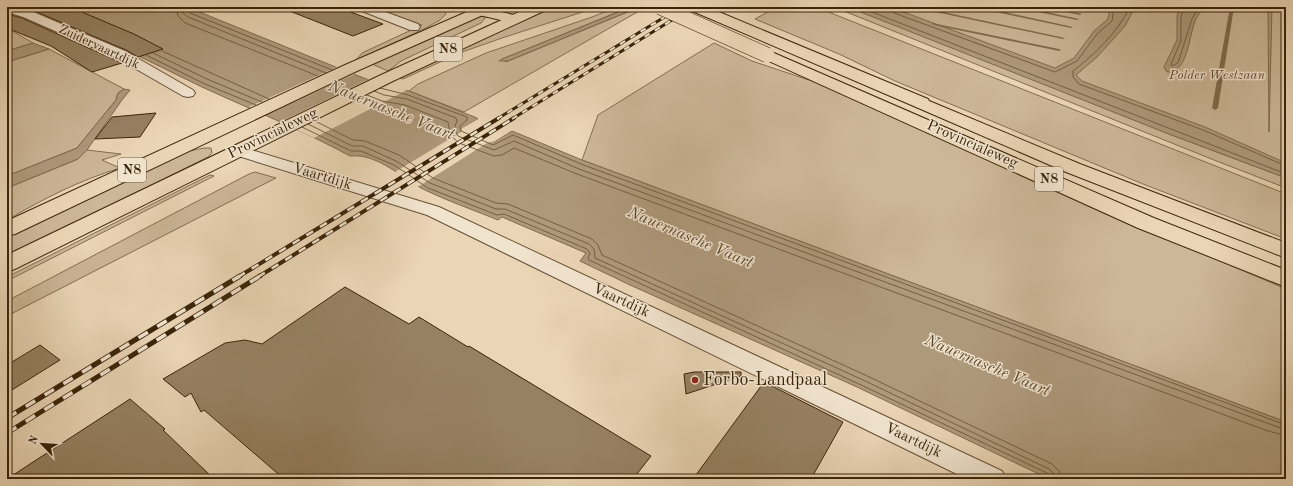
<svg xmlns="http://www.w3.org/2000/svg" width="1293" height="486" font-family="'Old Standard TT',serif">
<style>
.green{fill:#ccb798;stroke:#836e50}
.water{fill:#ae997b;stroke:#806b4d}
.pier{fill:#ead5b5}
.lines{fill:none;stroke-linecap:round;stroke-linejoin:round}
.shore{stroke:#745f42;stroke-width:1}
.stream{fill:#806b4d;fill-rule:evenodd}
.building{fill:#968162;stroke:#3a2509}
.minor-casing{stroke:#665134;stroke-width:2}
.primary-casing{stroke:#3a2509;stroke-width:2}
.trunk-casing{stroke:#3a2509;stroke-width:2}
.minor{fill:#f1e4cf;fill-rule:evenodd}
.primary{fill:#ead5b5;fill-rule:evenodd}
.trunk{fill:#ead5b5;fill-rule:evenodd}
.rail-far2-casing{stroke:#3a2509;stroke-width:3}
.rail-far1-casing{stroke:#3a2509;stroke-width:4}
.rail-casing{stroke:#3a2509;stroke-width:5}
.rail-far2{stroke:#f1e4cf;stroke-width:2;stroke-dasharray:6;stroke-linecap:butt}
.rail-far1{stroke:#f1e4cf;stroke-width:2.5;stroke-dasharray:8;stroke-linecap:butt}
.rail{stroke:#f1e4cf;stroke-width:3.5;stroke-dasharray:11;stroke-linecap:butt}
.trunk-bridge-casing{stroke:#3a2509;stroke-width:16;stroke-linecap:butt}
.trunk-bridge{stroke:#ead5b5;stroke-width:15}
.poi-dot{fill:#8f2418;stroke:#f1e4cf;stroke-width:1.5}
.labels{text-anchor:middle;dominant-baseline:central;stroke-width:3;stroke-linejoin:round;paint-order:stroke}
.far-street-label{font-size:13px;fill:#3a2509;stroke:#f1e4cf}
.far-park-label{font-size:13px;font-style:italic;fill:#5e4a2d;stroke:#f1e4cf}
.shield{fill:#f1e4cf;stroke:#715e44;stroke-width:1}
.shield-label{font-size:14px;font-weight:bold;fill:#3a2509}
.street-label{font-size:15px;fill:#3a2509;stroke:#f1e4cf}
.water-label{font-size:16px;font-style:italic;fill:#5d482b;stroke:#f1e4cf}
.near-poi-label{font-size:18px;fill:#3a2509;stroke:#f1e4cf;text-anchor:start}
</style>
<rect width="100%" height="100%" fill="#ead5b5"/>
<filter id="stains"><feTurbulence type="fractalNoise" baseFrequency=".005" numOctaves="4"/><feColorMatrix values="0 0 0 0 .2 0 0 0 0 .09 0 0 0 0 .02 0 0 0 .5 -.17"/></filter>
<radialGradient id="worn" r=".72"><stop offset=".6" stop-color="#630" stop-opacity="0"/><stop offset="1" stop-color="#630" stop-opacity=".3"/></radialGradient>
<g class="green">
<polygon points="371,7 443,7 446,14 440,20 424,29 356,60 362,53 422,25"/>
<polygon points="554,7 598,7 505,37 462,52 403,79 399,78 493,33"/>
<polygon points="617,7 630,7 502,59 506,62 635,9 639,11 464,112 409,91 418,84 486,53 592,17"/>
<polygon points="785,7 809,7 826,11 1286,194 1286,239 1143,184 895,81 839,54 755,19 775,8"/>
<polygon points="834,7 848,7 908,30 1169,134 1286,178 1286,188 1209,158"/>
<polygon points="855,7 1286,7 1286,173"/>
<polygon points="478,16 486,17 481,23 401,61 388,71 372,64"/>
<polygon points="7,28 33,43 7,51"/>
<polygon points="714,43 752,61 815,82 1107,213 1286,289 1286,422 582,160 598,115"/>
<polygon points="49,49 124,89 118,93 116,100 77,148 7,176 7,62"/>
<polygon points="204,148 211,148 212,153 208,157 7,257 7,237 180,155 189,151"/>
<path d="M87 150 121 154 102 160 120 168C78 181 45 198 7 220V188L78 159Z"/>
<polygon points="255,172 276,178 7,316 7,301 249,174"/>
<polygon points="210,175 214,176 7,281 7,277"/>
</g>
<g class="water">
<path d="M32 7H187L353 74 386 86 409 91 477 118 478 119 462 128 495 141 512 131 582 160 1286 422V479H1049L857 387 630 285 580 261 586 253 502 217 498 220C474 210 450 202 427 191 403 180 379 153 350 156 302 130 252 110 202 87 146 60 90 31 32 7Z"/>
<polygon points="631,7 639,7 508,61 499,61 502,59"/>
<polygon points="848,7 890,7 1055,68 1074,58 1094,31 1108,19 1110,7 1135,7 1125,26 1097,57 1076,75 1082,81 1205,127 1286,163 1286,178 1169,134"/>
<path d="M1180 7H1203C1201 12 1197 16 1195 21 1189 36 1188 73 1167 72L1164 67 1177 40V16Z"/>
<polygon points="1268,7 1272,7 1269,132"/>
<polygon points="33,43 49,49 7,62 7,51"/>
<polygon points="124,89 130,90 122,100 87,150 78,159 7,188 7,176 77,148 116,100 118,93"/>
</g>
<g class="pier">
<polygon points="339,66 357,73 267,115 249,107"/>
<polygon points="371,78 407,90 314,138 280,122"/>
<polygon points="480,118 479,120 467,128 495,139 511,129 514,129 495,141 487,143 416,188 395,172 461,132 462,128"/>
</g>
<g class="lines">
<g class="shore">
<polyline points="176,7 178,16 185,23 318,76"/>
<polyline points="182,7 183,13 188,17 326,73"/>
<polyline points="187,7 190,13 332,70"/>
<polyline points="859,7 1286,174"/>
<polyline points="890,7 894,13 1055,72 1077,61 1097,34 1112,21 1114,7"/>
<path d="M1130 7C1117 33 1096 53 1073 71V77L1079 84 1203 130 1286 166"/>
<polyline points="1184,7 1181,17 1181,41 1171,64 1172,66 1178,63 1192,19 1199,7"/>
<polyline points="162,51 269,99"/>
<polyline points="153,53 207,79 262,102"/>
<polyline points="146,55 205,84 256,105"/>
<polyline points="380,88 408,95 467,117 467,120 460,126 461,131 493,145 513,135 581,164 1286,425"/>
<polyline points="374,91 384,95 407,99 456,118 457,121 454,129 458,136 494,150 514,141 579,169 1286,430"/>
<polyline points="367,95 382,101 405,105 448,122 450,135 459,143 494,156 502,155 514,148 577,174 1265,430 1286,436"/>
<polyline points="315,121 353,140 365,141 399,155 433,178 496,203 508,204 592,239 598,245 602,255 863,374 1052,464 1059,471 1060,479"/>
<polyline points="308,124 352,146 363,146 396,161 430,183 496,209 505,209 589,244 594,249 595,258 861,379 1049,469 1053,473 1054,479"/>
<polyline points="302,127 351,151 361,151 394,165 428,188 497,215 504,214 587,249 590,253 588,258 589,260 859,384 1047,473 1049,479"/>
</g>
<g class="stream">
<polygon points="912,7 920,7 1065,38 1063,39"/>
<polygon points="973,7 981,7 1073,27 1071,28"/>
<polygon points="1014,7 1023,7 1079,19 1077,20"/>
<polygon points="1043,7 1051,7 1082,14 1080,15"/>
<polygon points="1230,7 1234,7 1218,108 1215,110 1212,108"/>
<polygon points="932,23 1059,49 1061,50 1059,51 934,25 932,24"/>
</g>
</g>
<g class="building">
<polygon points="22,7 70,7 134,34 163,49 138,57 126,50 32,10"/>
<polygon points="282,7 337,7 383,24 353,36 282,8"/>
<polygon points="7,14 22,18 122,63 92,72 51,46 7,28"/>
<polygon points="156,113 140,137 95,139 112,117"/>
<polygon points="345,287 409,324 419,317 468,347 469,346 651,456 633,479 284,479 204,410 201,412 191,393 185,397 163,379 225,343 245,340 262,344"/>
<polygon points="40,345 60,360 7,393 7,365"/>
<polygon points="694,372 741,372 741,376 686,394 684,374"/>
<polygon points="764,382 843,422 811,479 693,479"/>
<polygon points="130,399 165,429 163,430 214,479 7,479"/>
</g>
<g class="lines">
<g class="minor-casing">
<g id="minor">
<polygon points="7,7 16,7 31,11 125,51 193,90 195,93 193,96 188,97 183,96 115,57 23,17 7,12"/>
<polygon points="355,7 372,7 418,24 420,27 418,30 410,30 357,9"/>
<polygon points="238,146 439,207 1002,471 1006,479 967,479 427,215 232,154 230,151 232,148"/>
</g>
</g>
<g class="primary-casing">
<g id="primary">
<polygon points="478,7 496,7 494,10 357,71 15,234 7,236 7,221 345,65"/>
<polygon points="530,7 548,7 546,10 393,81 15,269 7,272 7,255 381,75"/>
<polygon points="688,7 707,7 928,99 930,103 928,107 922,108 916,107 690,10"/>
</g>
</g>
<g class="trunk-casing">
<g id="trunk">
<polygon points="456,7 480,7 518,16 520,19 518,22 513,23 458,10"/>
<polygon points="767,50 1154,218 1286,270 1286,287 1138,228 762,58 759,55 762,52"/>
<polygon points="922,98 1080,164 1286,243 1286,258 1066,172 916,107 914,103 916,99"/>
</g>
</g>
<use href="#minor" class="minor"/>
<use href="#primary" class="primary"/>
<use href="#trunk" class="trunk"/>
<g class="rail-far2-casing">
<g id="rail-far2">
<polyline points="497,119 681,7"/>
<polyline points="512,119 693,7"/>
</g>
</g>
<g class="rail-far1-casing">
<g id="rail-far1">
<polyline points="238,277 499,118"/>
<polyline points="258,277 514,118"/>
</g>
</g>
<g class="rail-casing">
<g id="rail">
<polyline points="7,418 240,276"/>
<polyline points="7,433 260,276"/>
</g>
</g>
<use href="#rail-far2" class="rail-far2"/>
<use href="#rail-far1" class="rail-far1"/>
<use href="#rail" class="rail"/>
<g class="trunk-bridge-casing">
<polyline id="trunk-bridge" points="660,7 767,55"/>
</g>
<use href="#trunk-bridge" class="trunk-bridge"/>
</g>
<circle class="poi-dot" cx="695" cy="380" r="4"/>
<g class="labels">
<g class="far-street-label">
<text transform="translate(99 47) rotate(25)">Zuidervaartdijk</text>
</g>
<g class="far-park-label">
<text x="1217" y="75">Polder Westzaan</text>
</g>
<g class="shield">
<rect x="434" y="37" width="28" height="24" rx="3"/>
<rect x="118" y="158" width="28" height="24" rx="3"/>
<rect x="1035" y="167" width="28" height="24" rx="3"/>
</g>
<g class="shield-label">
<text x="448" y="49">N8</text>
<text x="132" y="170">N8</text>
<text x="1049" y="179">N8</text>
</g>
<g class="street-label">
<text transform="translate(273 134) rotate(-26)">Provincialeweg</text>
<text transform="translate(972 145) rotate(24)">Provincialeweg</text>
<text transform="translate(322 177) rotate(17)">Vaartdijk</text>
<text transform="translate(621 301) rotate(25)">Vaartdijk</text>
<text transform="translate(913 441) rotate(26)">Vaartdijk</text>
</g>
<g class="water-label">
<text transform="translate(391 111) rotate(22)">Nauernasche Vaart</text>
<text transform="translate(690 238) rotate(23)">Nauernasche Vaart</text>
<text transform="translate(987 366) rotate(23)">Nauernasche Vaart</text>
</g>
<g class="near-poi-label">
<text x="703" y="380">Forbo-Landpaal</text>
</g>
</g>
<rect width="1293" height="486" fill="none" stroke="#ead5b5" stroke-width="24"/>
<rect x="8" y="8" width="1277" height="470" fill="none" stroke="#3a2509" stroke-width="2"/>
<rect x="12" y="12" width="1269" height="462" fill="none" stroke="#3a2509"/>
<g transform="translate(42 444) rotate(295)" stroke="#f1e4cf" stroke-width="3" paint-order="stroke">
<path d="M0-3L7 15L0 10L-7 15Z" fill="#3a2509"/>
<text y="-6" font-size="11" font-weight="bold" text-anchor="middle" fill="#3a2509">N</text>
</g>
<rect width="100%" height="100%" filter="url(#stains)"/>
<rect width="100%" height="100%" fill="url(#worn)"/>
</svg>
